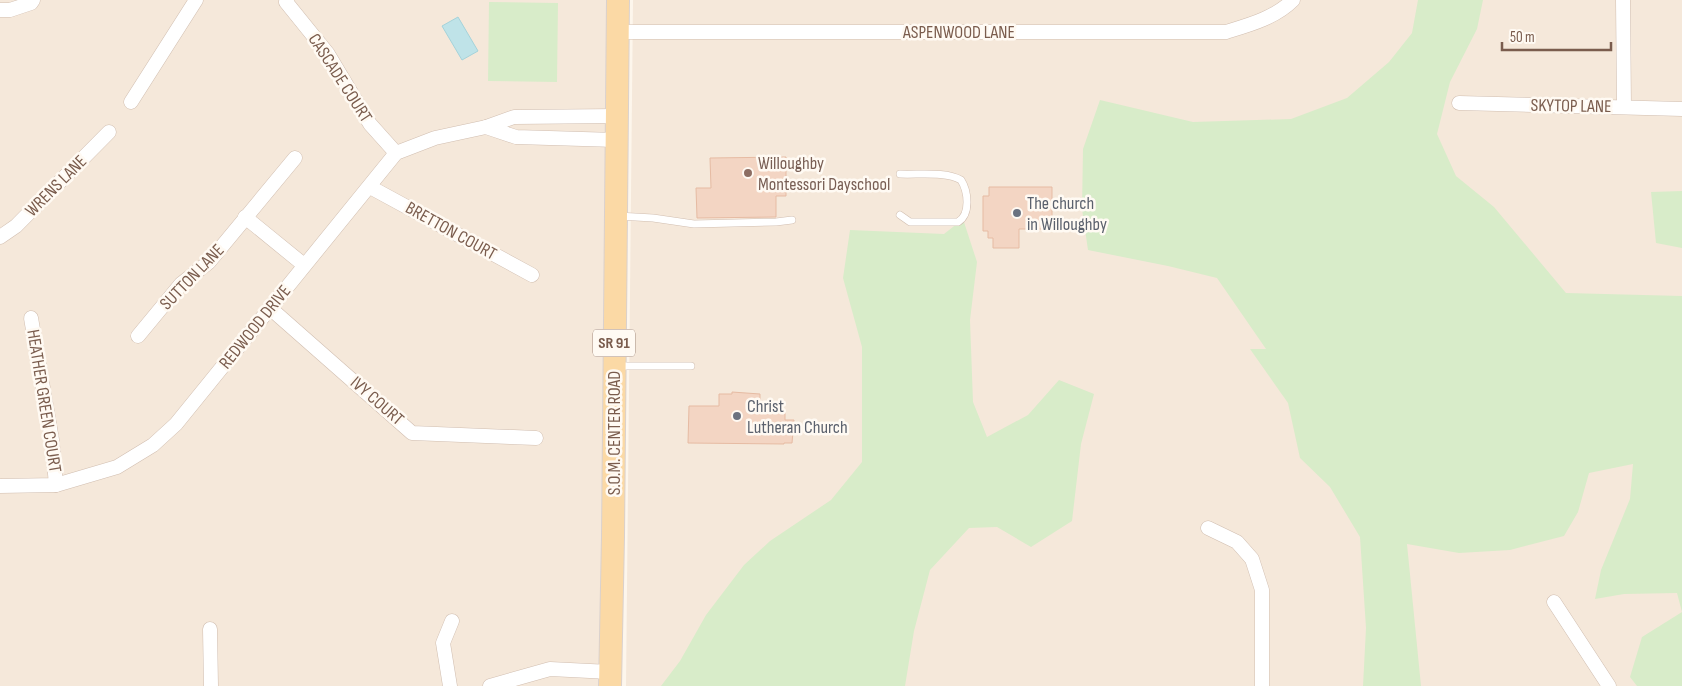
<svg xmlns="http://www.w3.org/2000/svg" width="1682" height="686" font-family="'Sofia Sans Condensed',sans-serif">
<style>
.residential{fill:#f5e8da}
.green{fill:#d8ecc9}
.water{fill:#bfe3e8;stroke:#a5d3da}
.building{fill:#f3d5c3;stroke:#e6bba3}
.lines{fill:none;stroke-linecap:round;stroke-linejoin:round}
.lane-casing{stroke:#d1beb0;stroke-width:8}
.street-casing{stroke:#d1beb0;stroke-width:15}
.primary-casing{stroke:#dad1cd;stroke-width:24}
.lane{stroke:#fff;stroke-width:7}
.street{stroke:#fff;stroke-width:14}
.primary{stroke:#fbd9a5;stroke-width:22}
.education-dot{fill:#8d6e63;stroke:#fffaf3;stroke-width:2}
.worship-dot{fill:#6b7280;stroke:#fffaf3;stroke-width:2}
.labels{text-anchor:middle;dominant-baseline:central;stroke-width:5;stroke-linejoin:round;paint-order:stroke}
.shield{fill:#fffaf3;stroke:#a28b7f;stroke-width:1}
.shield-label{font-size:16px;font-weight:bold;fill:#7a5c4d}
.street-label{font-size:18px;fill:#7a5c4d;stroke:#fffaf3}
.education-label{font-size:18px;fill:#785e54;stroke:#fffaf3;text-anchor:start}
.worship-label{font-size:18px;fill:#5b616d;stroke:#fffaf3;text-anchor:start}
</style>
<rect width="100%" height="100%" fill="#fdf6ec"/>
<g class="residential">
<polygon points="0,0 618,0 600,686 0,686"/>
<polygon points="633,0 1682,0 1682,686 626,686"/>
</g>
<g class="green">
<polygon points="1418,0 1483,0 1477,29 1450,82 1437,134 1456,176 1494,207 1566,293 1682,296 1682,686 1637,686 1630,677 1642,637 1682,612 1677,593 1624,594 1595,599 1601,570 1630,499 1633,464 1589,473 1578,512 1564,536 1510,550 1459,553 1407,544 1421,686 1363,686 1366,628 1360,537 1330,487 1300,458 1288,403 1250,349 1266,349 1217,278 1168,266 1088,250 1082,209 1083,149 1100,100 1193,122 1291,119 1347,98 1389,62 1412,33"/>
<polygon points="489,2 558,3 557,82 488,81"/>
<polygon points="1682,191 1682,248 1656,243 1651,192"/>
<polygon points="963,219 977,262 970,320 973,402 987,437 1028,415 1059,380 1094,394 1081,444 1072,521 1031,547 997,527 969,528 930,570 914,631 905,686 661,686 680,661 706,615 744,565 770,541 831,500 862,462 862,347 843,278 850,230 944,234"/>
</g>
<polygon class="water" points="458,17 478,51 462,60 442,26"/>
<g class="building">
<polygon points="786,157 786,196 776,196 776,217 697,218 696,188 711,188 710,158"/>
<polygon points="989,187 1052,187 1052,229 1019,229 1019,248 993,248 993,238 988,238 988,231 983,231 983,196 989,196"/>
<polygon points="732,392 760,394 760,402 766,402 766,412 785,412 785,420 794,420 792,443 784,443 784,444 688,443 689,406 719,406 719,394 732,394"/>
</g>
<g class="lines">
<g class="lane-casing">
<g id="lane">
<path d="M900 174C917 175 946 171 961 180 968 191 971 214 958 222H910L900 215"/>
<polyline points="618,216 653,218 694,224 776,222 792,220"/>
<polyline points="617,366 691,366"/>
</g>
</g>
<g class="street-casing">
<g id="street">
<polyline points="287,0 286,2 328,54 370,124 396,153"/>
<polyline points="1623,0 1624,107"/>
<polyline points="0,10 10,10 31,3 33,0"/>
<path d="M617 32H1226C1249 25 1275 18 1293 0"/>
<polyline points="131,102 196,0"/>
<polyline points="1459,103 1682,109"/>
<polyline points="486,127 516,137 616,140"/>
<polyline points="370,187 532,275"/>
<polyline points="245,217 304,265"/>
<polyline points="0,237 16,226 109,132"/>
<polyline points="270,308 412,433 536,438"/>
<polyline points="31,318 52,440 56,485"/>
<polyline points="138,336 181,284 209,262 295,158"/>
<polyline points="0,486 56,485 117,467 153,445 176,424 396,153 435,138 486,127 514,117 617,116"/>
<polyline points="1208,528 1237,542 1252,559 1262,590 1262,686"/>
<polyline points="1554,602 1609,686"/>
<polyline points="210,629 211,686"/>
<polyline points="450,686 443,643 452,621"/>
<polyline points="490,686 550,669 610,672"/>
</g>
</g>
<g class="primary-casing">
<polyline id="primary" points="610,686 613,537 618,0"/>
</g>
<use href="#lane" class="lane"/>
<use href="#street" class="street"/>
<use href="#primary" class="primary"/>
</g>
<circle class="education-dot" cx="748" cy="173" r="5"/>
<g class="worship-dot">
<circle cx="1017" cy="213" r="5"/>
<circle cx="737" cy="416" r="5"/>
</g>
<g class="labels">
<rect class="shield" x="593" y="329.5" width="42" height="27" rx="4"/>
<g class="shield-label">
<text x="614" y="343">SR 91</text>
</g>
<g class="street-label">
<text x="959" y="32">ASPENWOOD LANE</text>
<text transform="translate(340 78) rotate(57)">CASCADE COURT</text>
<text transform="translate(1571 106) rotate(1)">SKYTOP LANE</text>
<text transform="translate(56 186) rotate(-45)">WRENS LANE</text>
<text transform="translate(451 231) rotate(29)">BRETTON COURT</text>
<text transform="translate(192 277) rotate(-46)">SUTTON LANE</text>
<text transform="translate(255 327) rotate(-51)">REDWOOD DRIVE</text>
<text transform="translate(44 401) rotate(81)">HEATHER GREEN COURT</text>
<text transform="translate(377 401) rotate(41)">IVY COURT</text>
<text transform="translate(614 433) rotate(-90)">S.O.M. CENTER ROAD</text>
</g>
<g class="education-label">
<text x="758" y="163">Willoughby<tspan x="758" dy="21">Montessori Dayschool</tspan></text>
</g>
<g class="worship-label">
<text x="1027" y="203">The church<tspan x="1027" dy="21">in Willoughby</tspan></text>
<text x="747" y="406">Christ<tspan x="747" dy="21">Lutheran Church</tspan></text>
</g>
</g>
<path d="M1502 42v8h109v-8" fill="none" stroke="#7a5c4d" stroke-width="2.5"/>
<text x="1510" y="42" font-size="15" fill="#7a5c4d" stroke="#fffaf3" stroke-width="4" paint-order="stroke">50 m</text>
</svg>
